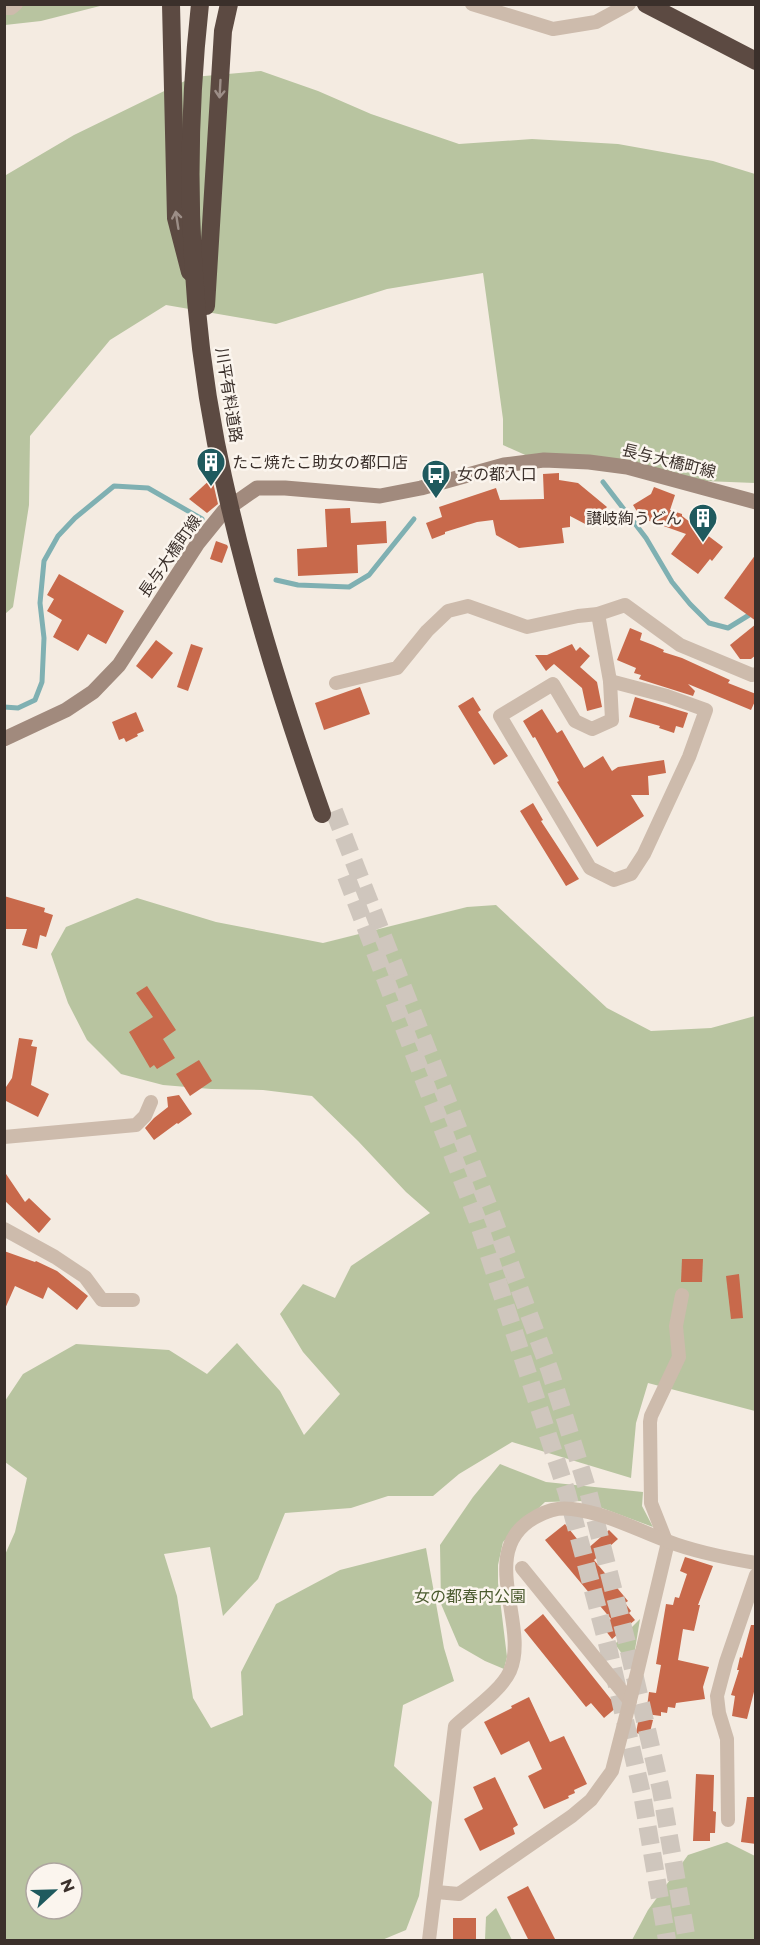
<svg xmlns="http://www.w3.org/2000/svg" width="760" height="1945" font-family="Montserrat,'Noto Sans JP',sans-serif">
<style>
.green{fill:#b8c4a0;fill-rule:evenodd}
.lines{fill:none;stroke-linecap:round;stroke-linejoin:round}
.stream{stroke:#7fb0b2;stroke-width:5}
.building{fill:#c8694b}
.highway-tunnel{stroke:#cfc6bd;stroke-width:18;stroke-dasharray:18 9;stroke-linecap:butt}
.street{stroke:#cdbbac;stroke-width:14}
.secondary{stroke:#a18a7d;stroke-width:15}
.highway{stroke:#5c4a42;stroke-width:18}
.highway-bridge{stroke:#5c4a42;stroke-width:18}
.oneway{stroke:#9c8e87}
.labels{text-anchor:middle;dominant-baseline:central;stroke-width:5;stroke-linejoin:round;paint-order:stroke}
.street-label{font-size:16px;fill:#3b302b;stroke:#fbf5ee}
.poi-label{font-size:16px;fill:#3b302b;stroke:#fbf5ee;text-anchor:start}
.park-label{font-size:16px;fill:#4a5a2e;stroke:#fbf5ee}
</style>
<rect width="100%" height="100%" fill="#f4ebe1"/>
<g class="green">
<polygon points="4,5 104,5 41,21 5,25"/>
<polygon points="261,71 318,91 371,114 459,144 532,139 618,144 713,161 755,174 755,483 704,481 541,462 503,445 503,419 483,273 387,289 276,324 166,305 110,340 30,436 29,505 13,607 5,614 4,177 6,175 74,135 193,77"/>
<path d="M137 898 216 922 323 943 467 907 496 905 607 1008 651 1031 711 1028 755 1016V1411L648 1383 636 1423 631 1478 512 1442 459 1474 433 1496H388L351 1508 285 1513 258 1579 223 1616 210 1547 164 1554 177 1596 193 1698 211 1728 243 1715 241 1672 276 1604 340 1570 426 1548 444 1648 454 1681 403 1705 394 1766 432 1802 419 1896 406 1930 382 1940H5L4 1557 15 1532 27 1478 5 1462V1401L23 1374 76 1344 169 1350 207 1374 237 1343 280 1391 304 1435 340 1394 303 1352 280 1314 303 1284 335 1298 351 1266 430 1213 406 1192 358 1141 312 1096 263 1090 211 1089 163 1085 121 1074 87 1040 68 1003 51 954 66 927ZM36 1873H72V1909H36Z"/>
<polygon points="500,1464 546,1482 643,1492 642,1506 653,1527 583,1501 545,1502 503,1542 498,1565 498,1583 507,1657 504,1669 485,1661 459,1646 441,1604 440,1545 473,1497"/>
<polygon points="640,1619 632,1668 615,1644"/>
<polygon points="727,1842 755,1856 755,1940 632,1940 648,1910 688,1855"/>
<polygon points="496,1908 512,1940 485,1940 486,1917"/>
</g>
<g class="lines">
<g class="stream">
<polyline points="603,482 646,538 672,582 690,604 709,623 728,628 754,612"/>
<polyline points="276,580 298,585 349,587 369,575 414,519"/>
<polyline points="4,707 18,708 35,700 42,682 44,638 40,603 44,561 58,536 75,518 114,486 148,488 202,519"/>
</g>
</g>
<g class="building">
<polygon points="559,473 559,480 578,483 607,507 589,526 570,516 570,527 562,528 564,543 519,548 496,535 493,520 477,522 445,532 445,534 432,539 426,523 442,517 439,507 496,488 500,500 544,499 543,474"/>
<polygon points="212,478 218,504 207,513 189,499"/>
<polygon points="654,487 675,495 670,510 682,514 682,516 723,547 712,561 710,559 698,574 671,554 686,534 641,518 633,505 651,494"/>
<polygon points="350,508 351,523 386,521 387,543 357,545 358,573 298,576 297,549 327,547 325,509"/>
<polygon points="216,541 227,545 228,547 222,563 210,559"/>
<polygon points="756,554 756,621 724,598"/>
<polygon points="59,574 124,611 106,644 88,634 78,651 53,637 62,620 47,611 54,599 47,595"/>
<polygon points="756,624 756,655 751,659 740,659 730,645"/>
<polygon points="630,628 642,633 640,640 653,645 664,650 663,652 682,658 730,680 728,683 756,694 756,699 751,710 688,684 695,691 693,696 639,679 641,675 634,673 636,668 617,660"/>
<polygon points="156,640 173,653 152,679 136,666"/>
<polygon points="191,644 203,648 188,691 177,687"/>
<polygon points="572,644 576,651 580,647 590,656 580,667 597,682 602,707 587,711 582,688 554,664 546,671 535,655 547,655"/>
<polygon points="360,687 370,714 324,730 315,703"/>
<polygon points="473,697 481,710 478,712 508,756 494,765 458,706"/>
<polygon points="635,697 688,713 683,728 676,726 674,733 659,728 660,726 629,717"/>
<polygon points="542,709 557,733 562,730 584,768 603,756 612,771 618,767 664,760 666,773 648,776 649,795 631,795 644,816 597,847 557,782 559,781 535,737 533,738 523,721"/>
<polygon points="136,712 144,731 137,734 138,736 126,742 124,738 119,740 112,722"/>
<polygon points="533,803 543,820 541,821 579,879 566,886 520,811"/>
<polygon points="4,896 45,908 44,912 53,915 46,937 40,935 37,949 22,945 27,929 4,929"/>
<polygon points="147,986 176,1030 163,1039 175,1058 157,1069 154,1065 150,1068 129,1032 153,1017 136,993"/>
<polygon points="19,1038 33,1040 31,1046 37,1047 31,1085 49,1094 38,1117 4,1100 4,1090 12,1078"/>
<polygon points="199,1060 212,1081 190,1096 176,1074"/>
<polygon points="179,1095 192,1114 178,1124 177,1123 154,1140 145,1128 154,1118 168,1107 167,1097"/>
<polygon points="4,1171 25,1202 29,1198 51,1219 39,1233 4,1200"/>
<polygon points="4,1251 35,1262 36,1261 57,1271 88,1296 77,1310 48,1287 43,1299 15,1286 4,1311"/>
<polygon points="682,1259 703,1259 702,1282 681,1282"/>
<polygon points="739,1274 743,1318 731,1319 726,1276"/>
<polygon points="565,1524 586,1550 609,1530 618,1539 594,1560 628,1601 625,1603 631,1611 629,1613 635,1620 612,1639 602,1626 611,1619 545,1540"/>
<polygon points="685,1557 713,1566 698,1605 700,1605 694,1631 683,1629 678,1660 709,1667 703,1687 705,1699 676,1703 675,1708 668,1707 667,1713 661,1712 661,1716 646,1714 649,1692 656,1693 661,1665 656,1664 666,1604 673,1605 675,1597 679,1598 687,1574 680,1571"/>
<polygon points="543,1614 617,1707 604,1718 591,1703 586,1707 524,1630"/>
<polygon points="751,1625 756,1625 756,1684 747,1719 732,1716 735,1696 731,1695 739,1670 737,1670 740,1657 742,1658"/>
<polygon points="529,1697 550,1742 564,1736 587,1784 574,1790 575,1793 568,1796 569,1798 544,1809 528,1776 542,1769 529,1741 501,1755 484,1722 512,1708 511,1706"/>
<polygon points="639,1717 653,1720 649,1736 636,1733"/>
<polygon points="696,1774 714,1775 713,1811 716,1812 715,1833 710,1833 710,1841 693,1841"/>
<polygon points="495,1777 518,1825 513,1828 515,1834 480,1851 464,1819 483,1809 473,1787"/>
<polygon points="747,1797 756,1797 756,1844 741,1842"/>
<polygon points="528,1886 556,1941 529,1941 507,1897"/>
<rect x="453" y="1918" width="23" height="23"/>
</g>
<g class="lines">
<g class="highway-tunnel">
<polyline points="334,811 492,1215 550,1371 588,1491 627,1643 661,1790 687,1940"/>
<polyline points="346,876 477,1219 567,1493 608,1647 642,1794 667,1940"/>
</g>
<g class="street">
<polyline points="472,4 553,29 596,22 629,4"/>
<polyline points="4,8 11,8 16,4"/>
<polyline points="598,614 610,681"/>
<polygon points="610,681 667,696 706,710 689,757 644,854 631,874 614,880 590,868 500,716 553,684 575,721 592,729 612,720"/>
<polyline points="336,683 397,668 427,631 448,611 468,606 527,627 578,616 598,614 625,605 680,645 752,675 756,674"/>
<polyline points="4,1137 136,1125 145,1116 151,1102"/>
<polyline points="4,1229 55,1257 85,1277 102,1300 133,1300"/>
<polyline points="666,1541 651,1503 650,1422 651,1416 679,1357 676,1326 682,1295"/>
<polyline points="522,1568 630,1701"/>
<polyline points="728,1820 727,1739 719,1713 717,1696 726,1662 756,1575"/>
<polyline points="436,1892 459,1894 572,1816 591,1800 612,1771 637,1673 668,1542"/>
<path d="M429 1940 455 1726C471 1711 501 1691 510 1671 530 1625 476 1551 534 1518 546 1511 557 1507 572 1509 606 1513 635 1529 667 1541 695 1552 726 1558 756 1563"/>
</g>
<polyline class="secondary" points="4,739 66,710 93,692 119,665 198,543 224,511 257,488 285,488 380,496 421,488 504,465 544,460 589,462 627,467 756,502"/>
<g class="highway">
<polyline points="171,4 176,218 190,272"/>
<polyline points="646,4 756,61"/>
<polyline points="206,306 223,31 229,4"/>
</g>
<path class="highway-bridge" d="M200 4C184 150 188 299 216 443 241 569 279 692 322 814"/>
</g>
<defs><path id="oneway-shaft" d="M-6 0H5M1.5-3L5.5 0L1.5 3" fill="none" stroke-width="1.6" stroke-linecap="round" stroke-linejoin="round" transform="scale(1.5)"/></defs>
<g class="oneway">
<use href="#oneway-shaft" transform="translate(220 89) rotate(93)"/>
<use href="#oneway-shaft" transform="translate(177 220) rotate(-99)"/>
</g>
<defs>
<g id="building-pin" transform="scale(1.5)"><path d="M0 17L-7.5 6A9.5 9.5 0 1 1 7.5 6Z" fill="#1f5a5e" stroke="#fbf5ee"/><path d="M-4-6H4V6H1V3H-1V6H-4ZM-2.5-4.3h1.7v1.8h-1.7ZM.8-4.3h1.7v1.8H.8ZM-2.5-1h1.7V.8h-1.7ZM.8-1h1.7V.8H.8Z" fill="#fff"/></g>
<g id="bus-pin" transform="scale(1.5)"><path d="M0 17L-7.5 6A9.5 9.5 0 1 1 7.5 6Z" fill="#1f5a5e" stroke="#fbf5ee"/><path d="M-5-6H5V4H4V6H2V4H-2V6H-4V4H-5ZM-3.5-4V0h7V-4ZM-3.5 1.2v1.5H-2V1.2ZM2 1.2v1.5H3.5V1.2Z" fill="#fff"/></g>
</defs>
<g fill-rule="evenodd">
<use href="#building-pin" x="211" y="462"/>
<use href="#bus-pin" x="436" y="474"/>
<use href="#building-pin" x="703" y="518"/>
</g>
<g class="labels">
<g class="street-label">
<text transform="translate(229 395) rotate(81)">川平有料道路</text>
<text transform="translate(669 461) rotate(14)">長与大橋町線</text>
<text transform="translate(170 556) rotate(-55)">長与大橋町線</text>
</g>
<g class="poi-label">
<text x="232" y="462">たこ焼たこ助女の都口店</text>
<text x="457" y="474">女の都入口</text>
<text x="682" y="518" text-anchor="end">讃岐絢うどん</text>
</g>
<g class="park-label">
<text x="470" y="1596">女の都春内公園</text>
</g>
</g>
<rect width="760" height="1945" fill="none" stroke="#3b302b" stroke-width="12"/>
<g transform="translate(54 1891) rotate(68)"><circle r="28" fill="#fbf5ee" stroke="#aea6a0" stroke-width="1.5"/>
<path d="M0-4.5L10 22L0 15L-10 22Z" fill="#1f5a5e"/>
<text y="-9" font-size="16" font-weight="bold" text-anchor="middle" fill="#3b302b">N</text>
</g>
</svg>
